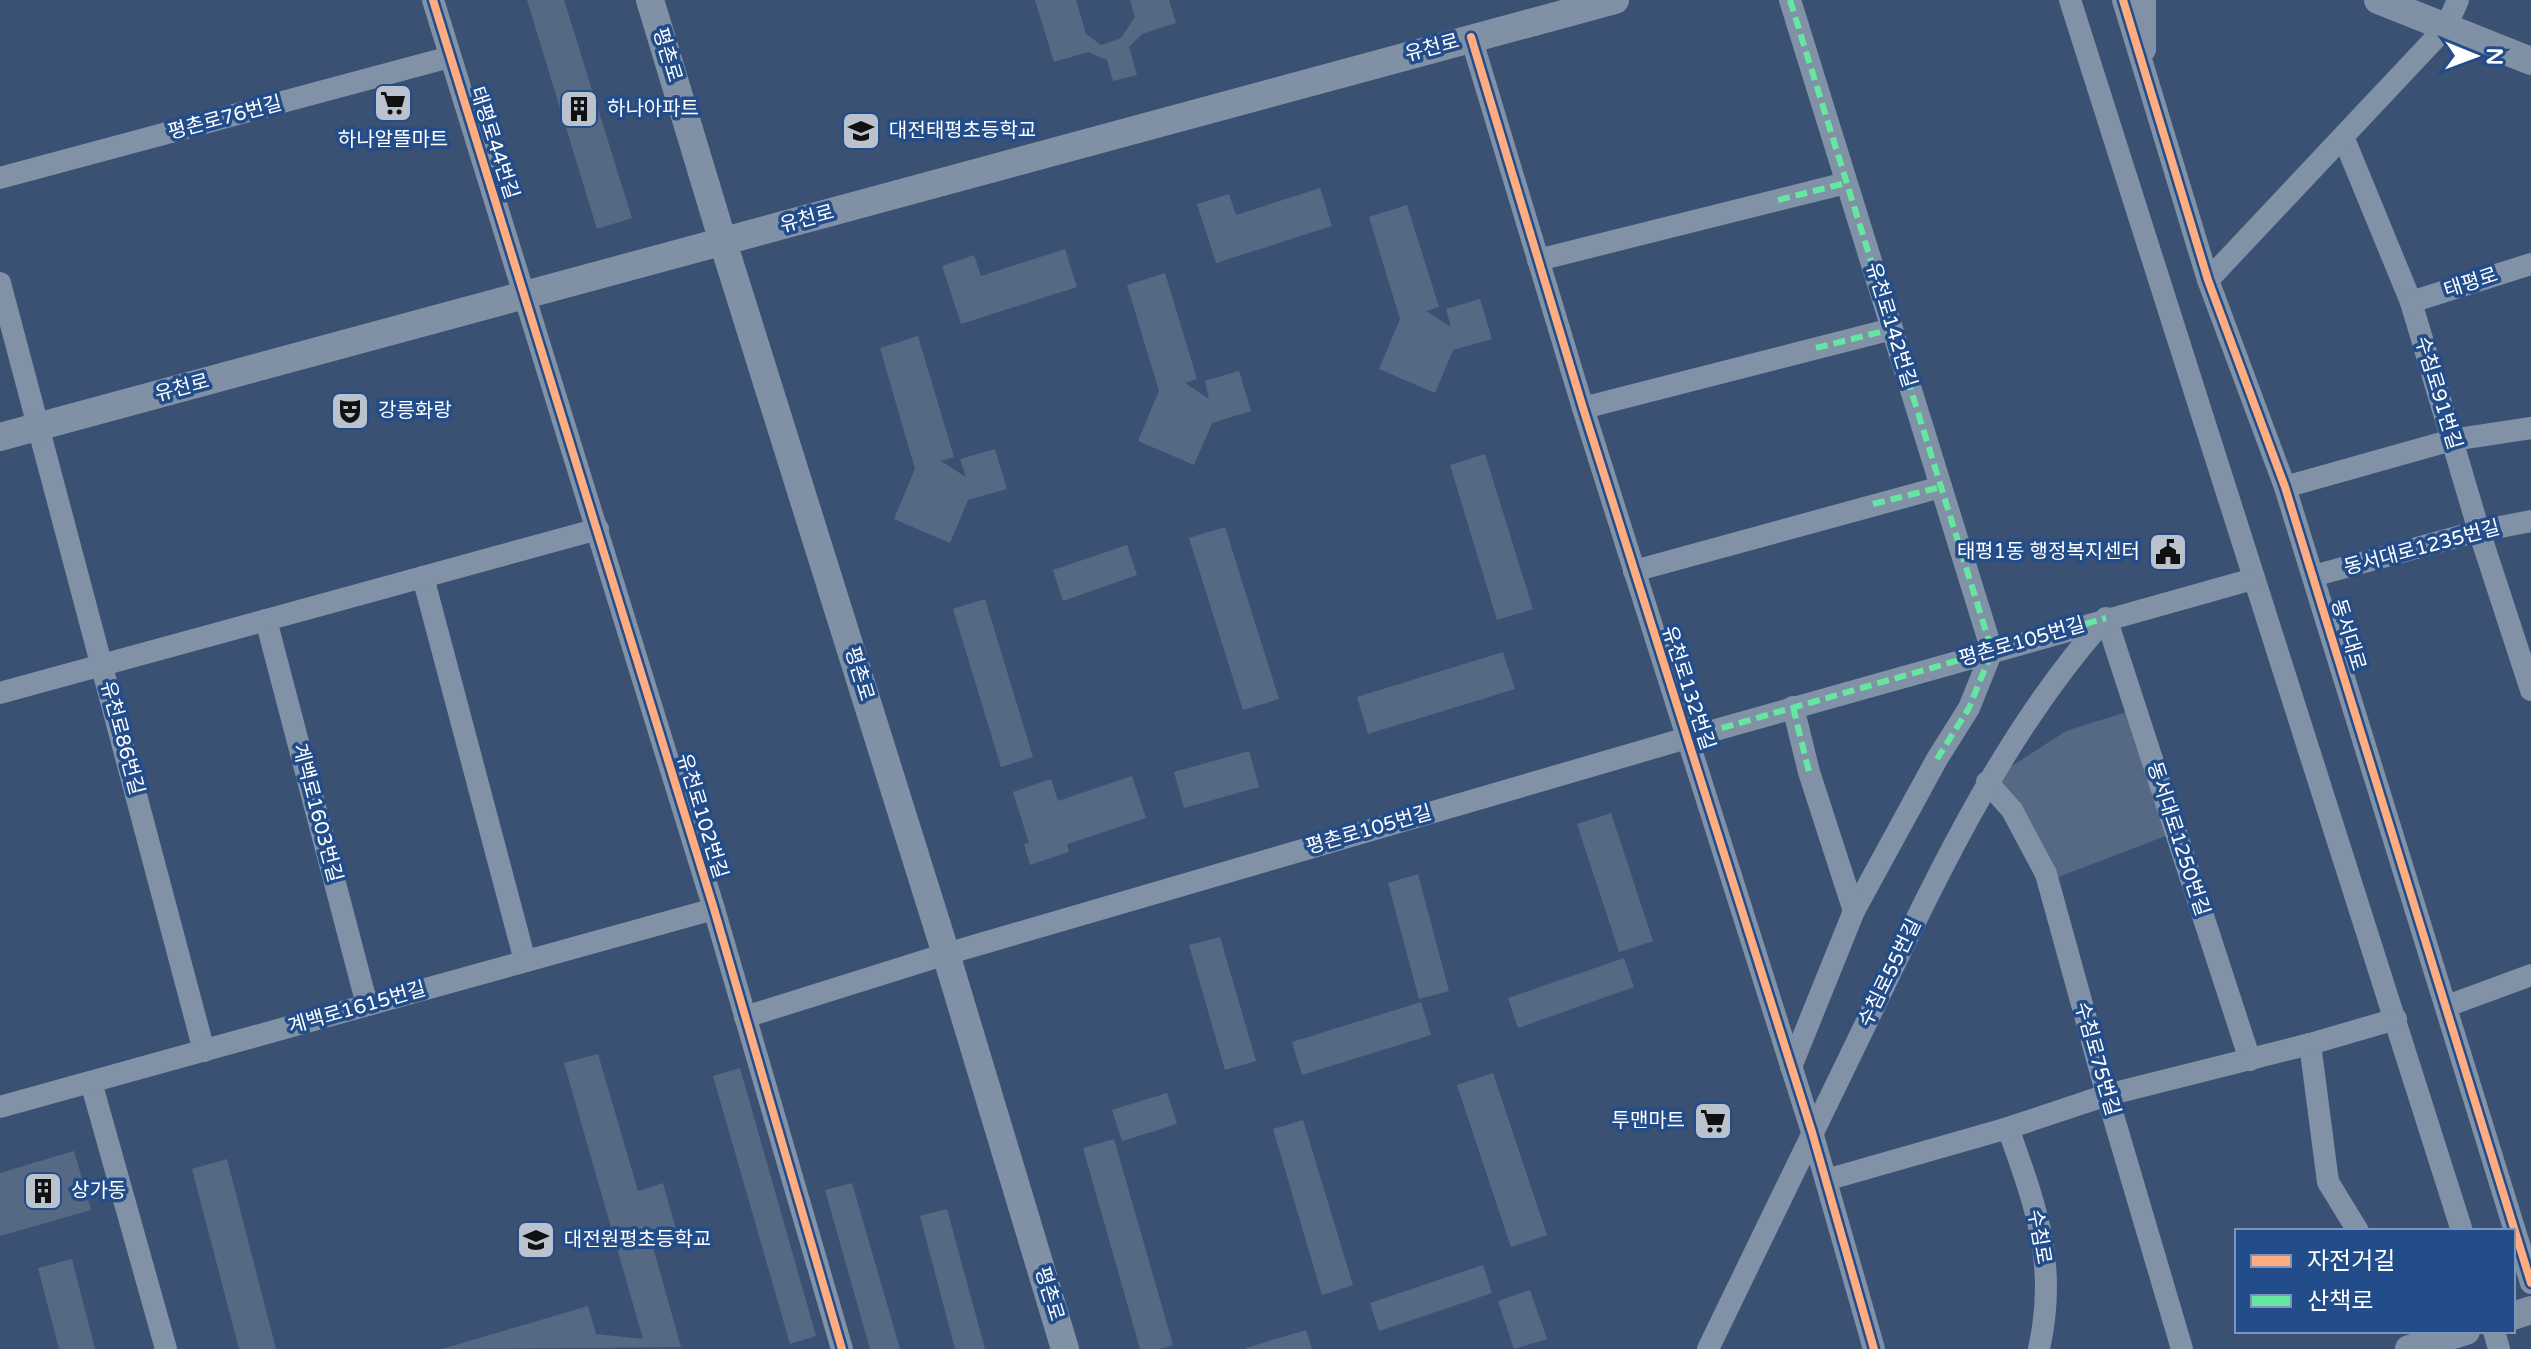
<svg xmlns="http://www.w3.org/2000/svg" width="2531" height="1349" font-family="'Varela Round','Noto Sans KR',sans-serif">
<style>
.building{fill:#566984}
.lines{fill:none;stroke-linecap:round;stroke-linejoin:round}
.minor{stroke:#8192a7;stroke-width:22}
.major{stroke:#8090a5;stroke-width:28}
.quiet{stroke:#66e7a1;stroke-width:6;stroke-dasharray:12 6;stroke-linecap:butt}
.cycleway-casing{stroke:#234d8a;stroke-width:13}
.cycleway{stroke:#ffac80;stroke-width:8}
.labels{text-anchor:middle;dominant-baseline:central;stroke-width:7;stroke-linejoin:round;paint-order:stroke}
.street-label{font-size:20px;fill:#fff;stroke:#234d8a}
.poi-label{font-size:20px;fill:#fff;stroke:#234d8a;text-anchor:start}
</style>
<rect width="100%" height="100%" fill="#3a5173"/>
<g class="building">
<polygon points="527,0 564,0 632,218 597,229"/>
<polygon points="1035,0 1076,0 1086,34 1101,45 1121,38 1135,17 1130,0 1169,0 1176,23 1142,34 1129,47 1137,75 1113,81 1107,60 1088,52 1054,62"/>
<polygon points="1320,188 1332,226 1216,263 1197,204 1229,194 1236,215"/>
<polygon points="1407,205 1439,307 1426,311 1451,327 1446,309 1480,299 1492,339 1453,350 1435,393 1379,369 1400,319 1369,217"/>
<polygon points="1065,249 1077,287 961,324 942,266 974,255 981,276"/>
<polygon points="1165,273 1197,379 1185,383 1209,399 1205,381 1239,371 1251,411 1212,423 1194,465 1138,441 1159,391 1127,285"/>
<polygon points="918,336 954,457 941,461 966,477 960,459 995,449 1007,489 968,500 950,543 894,519 915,469 880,348"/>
<polygon points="1485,454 1533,609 1497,620 1450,465"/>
<polygon points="1225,527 1279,699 1243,710 1189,538"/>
<polygon points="1127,545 1137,575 1063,601 1053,570"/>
<polygon points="985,599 1033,757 1001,767 953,609"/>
<polygon points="1503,652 1515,689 1368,734 1357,697"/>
<polygon points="2136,709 2176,832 2048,881 1987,782 2066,731"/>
<polygon points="1249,751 1259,787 1184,808 1174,772"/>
<polygon points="1132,776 1146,818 1067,844 1069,852 1030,865 1024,844 1029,843 1013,792 1051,779 1058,801"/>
<polygon points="1611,813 1653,941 1619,952 1577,824"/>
<polygon points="1418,874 1449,991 1419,999 1388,883"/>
<polygon points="1220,937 1256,1061 1225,1070 1189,945"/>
<polygon points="1624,958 1634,987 1518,1028 1508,998"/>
<polygon points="1421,1002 1431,1035 1302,1075 1292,1042"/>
<polygon points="598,1054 638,1191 663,1183 679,1240 653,1247 681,1347 442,1349 588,1306 596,1334 643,1339 564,1063"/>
<polygon points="740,1068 816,1336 790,1344 713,1076"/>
<polygon points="1493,1073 1547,1235 1511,1247 1457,1085"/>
<polygon points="1167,1093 1177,1124 1122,1141 1112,1110"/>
<polygon points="1303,1120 1353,1285 1322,1295 1273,1129"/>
<polygon points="1114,1139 1173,1345 1159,1349 1140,1349 1083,1148"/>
<polygon points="74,1151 91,1210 0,1236 0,1173"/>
<polygon points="227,1159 276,1349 239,1349 192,1169"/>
<polygon points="852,1183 900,1349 870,1349 825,1190"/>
<polygon points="947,1209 985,1349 955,1349 920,1216"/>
<polygon points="72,1259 95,1349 59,1349 38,1268"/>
<polygon points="1483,1265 1492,1293 1379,1331 1370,1303"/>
<polygon points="1530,1290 1547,1339 1514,1349 1498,1301"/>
<polygon points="1306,1330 1312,1349 1246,1349 1246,1348"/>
</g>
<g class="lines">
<g class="minor">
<polyline points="433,0 714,909 842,1349"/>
<polyline points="1790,0 1992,651 1969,708 1937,759 1854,911 1791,1067"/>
<polyline points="2070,0 2462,1231"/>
<polyline points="2123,0 2208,280 2285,487 2531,1283"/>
<polyline points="2145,0 2145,50"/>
<polyline points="1471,37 1583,408 1812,1132 1874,1349"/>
<polyline points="2344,139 2411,302 2479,531 2531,690"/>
<polyline points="0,178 450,57"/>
<polyline points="1538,260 1846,183"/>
<polyline points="2208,280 2446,27 2458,0"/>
<polyline points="0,283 204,1051"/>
<polyline points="2411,302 2531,264"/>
<polyline points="1583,408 1892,329"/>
<polyline points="2285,487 2452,440 2531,428"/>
<polyline points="1634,571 1941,487"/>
<polyline points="2313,576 2479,531 2531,521"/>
<polyline points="423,577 525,961"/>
<polyline points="2106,618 2250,1060"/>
<polyline points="266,620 367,1005"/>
<polyline points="0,693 598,529"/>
<polyline points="1793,707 1809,772 1854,911"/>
<polyline points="1987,782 2012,810 2046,874 2107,1095 2182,1349"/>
<polyline points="2447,1006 2531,975"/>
<polyline points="745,1017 946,954 1687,738 2253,579"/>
<polyline points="2310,1044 2328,1182 2358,1231"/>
<polyline points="91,1082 166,1349"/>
<polyline points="0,1107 714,909"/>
<path d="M2008 1128C2036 1207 2058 1264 2039 1349"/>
<polyline points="1826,1180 2008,1128 2107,1095 2310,1044 2396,1019"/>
<polyline points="2494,1331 2499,1349"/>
<path d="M1708 1349C1762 1237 1816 1126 1870 1015 1937 876 2002 735 2105 619"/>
</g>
<g class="major">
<polyline points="650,0 723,242 946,954 1065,1349"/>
<polyline points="2378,0 2531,61"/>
<polyline points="0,437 1615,0"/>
<polyline points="2513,1316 2531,1310"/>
<polyline points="2409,1349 2466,1331"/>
</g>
<g class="quiet">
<polyline points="1790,0 1992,651 1969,708 1937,759"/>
<polyline points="1778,200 1846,183"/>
<polyline points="1816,348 1892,329"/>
<polyline points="1873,504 1941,487"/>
<polyline points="1793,707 1809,772"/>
<polyline points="1687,738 2106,618"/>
</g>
<g class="cycleway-casing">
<g id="cycleway">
<polyline points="433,0 714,909 842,1349"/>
<polyline points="2123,0 2208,280 2285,487 2531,1283"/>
<polyline points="1471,37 1583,408 1812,1132 1874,1349"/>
</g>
</g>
<use href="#cycleway" class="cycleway"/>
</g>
<defs>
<g id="supermarket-square" transform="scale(2)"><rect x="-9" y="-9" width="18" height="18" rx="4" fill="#bac2ce" stroke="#234d8a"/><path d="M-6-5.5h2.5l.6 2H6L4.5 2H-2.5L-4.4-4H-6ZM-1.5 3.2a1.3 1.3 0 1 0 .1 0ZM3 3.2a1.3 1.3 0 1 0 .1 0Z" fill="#111"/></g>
<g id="building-square" transform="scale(2)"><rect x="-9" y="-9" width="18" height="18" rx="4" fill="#bac2ce" stroke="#234d8a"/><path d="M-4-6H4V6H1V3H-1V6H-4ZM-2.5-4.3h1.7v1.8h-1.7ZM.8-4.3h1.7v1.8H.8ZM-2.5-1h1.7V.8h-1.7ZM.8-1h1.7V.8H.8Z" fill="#111"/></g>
<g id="school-square" transform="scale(2)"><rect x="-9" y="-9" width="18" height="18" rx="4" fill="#bac2ce" stroke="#234d8a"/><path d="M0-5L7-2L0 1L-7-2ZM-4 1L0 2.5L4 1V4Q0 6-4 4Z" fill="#111"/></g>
<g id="theatre-square" transform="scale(2)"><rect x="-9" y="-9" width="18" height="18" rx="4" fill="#bac2ce" stroke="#234d8a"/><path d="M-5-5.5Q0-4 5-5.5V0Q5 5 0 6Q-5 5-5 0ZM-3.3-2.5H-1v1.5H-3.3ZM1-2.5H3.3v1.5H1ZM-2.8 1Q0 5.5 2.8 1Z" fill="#111"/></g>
<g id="civic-square" transform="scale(2)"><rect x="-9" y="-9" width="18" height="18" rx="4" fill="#bac2ce" stroke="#234d8a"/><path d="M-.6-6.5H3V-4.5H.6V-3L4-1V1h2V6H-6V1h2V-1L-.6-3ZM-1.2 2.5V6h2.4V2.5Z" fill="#111"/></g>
</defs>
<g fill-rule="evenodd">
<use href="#supermarket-square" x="393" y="103"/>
<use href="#building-square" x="579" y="109"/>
<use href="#school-square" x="861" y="131"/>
<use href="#theatre-square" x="350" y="411"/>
<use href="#civic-square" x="2168" y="552"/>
<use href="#supermarket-square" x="1713" y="1121"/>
<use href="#building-square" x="43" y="1191"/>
<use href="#school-square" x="536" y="1240"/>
</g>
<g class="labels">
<g class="street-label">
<text transform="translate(1432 48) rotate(-15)">유천로</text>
<text transform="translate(667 55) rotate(73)">평촌로</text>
<text transform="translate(225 118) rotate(-15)">평촌로76번길</text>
<text transform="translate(494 143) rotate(72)">태평로44번길</text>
<text transform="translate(807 219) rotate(-15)">유천로</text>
<text transform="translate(2471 283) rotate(-18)">태평로</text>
<text transform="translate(1891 325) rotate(73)">유천로142번길</text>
<text transform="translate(182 388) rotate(-15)">유천로</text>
<text transform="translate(2438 393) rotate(73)">수침로91번길</text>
<text transform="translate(2422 548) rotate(-15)">동서대로1235번길</text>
<text transform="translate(2348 635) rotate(73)">동서대로</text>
<text transform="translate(2022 642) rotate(-16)">평촌로105번길</text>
<text transform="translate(859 674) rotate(73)">평촌로</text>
<text transform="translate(1688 688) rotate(72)">유천로132번길</text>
<text transform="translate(122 738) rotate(75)">유천로86번길</text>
<text transform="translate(317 813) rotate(75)">계백로1603번길</text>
<text transform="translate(702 816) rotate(73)">유천로102번길</text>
<text transform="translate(1369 830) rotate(-16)">평촌로105번길</text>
<text transform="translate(2178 839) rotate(72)">동서대로1250번길</text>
<text transform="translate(1890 973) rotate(-64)">수침로55번길</text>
<text transform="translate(357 1008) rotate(-16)">계백로1615번길</text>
<text transform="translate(2097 1059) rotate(74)">수침로75번길</text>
<text transform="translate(2039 1237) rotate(80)">수침로</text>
<text transform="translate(1049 1294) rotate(73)">평촌로</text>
</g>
<g class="poi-label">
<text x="607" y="109">하나아파트</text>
<text x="889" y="131">대전태평초등학교</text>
<text x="393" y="140" text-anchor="middle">하나알뜰마트</text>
<text x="378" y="411">강릉화랑</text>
<text x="2140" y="552" text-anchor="end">태평1동 행정복지센터</text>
<text x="1685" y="1121" text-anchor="end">투맨마트</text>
<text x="71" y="1191">상가동</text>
<text x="564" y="1240">대전원평초등학교</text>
</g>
</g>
<rect x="2235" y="1229" width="280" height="104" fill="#234d8a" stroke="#7b94b9" stroke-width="2"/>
<rect x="2251" y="1255" width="40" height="12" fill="#ffac80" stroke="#7b94b9" stroke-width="2"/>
<text x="2307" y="1269" font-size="24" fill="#ffffff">자전거길</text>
<rect x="2251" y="1295" width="40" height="12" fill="#66e7a1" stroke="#7b94b9" stroke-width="2"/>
<text x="2307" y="1309" font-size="24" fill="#ffffff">산책로</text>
<g transform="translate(2475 56) rotate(91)" stroke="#234d8a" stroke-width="6" paint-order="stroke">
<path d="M0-6L14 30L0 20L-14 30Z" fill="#ffffff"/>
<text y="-12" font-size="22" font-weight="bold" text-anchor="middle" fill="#ffffff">N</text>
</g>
</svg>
